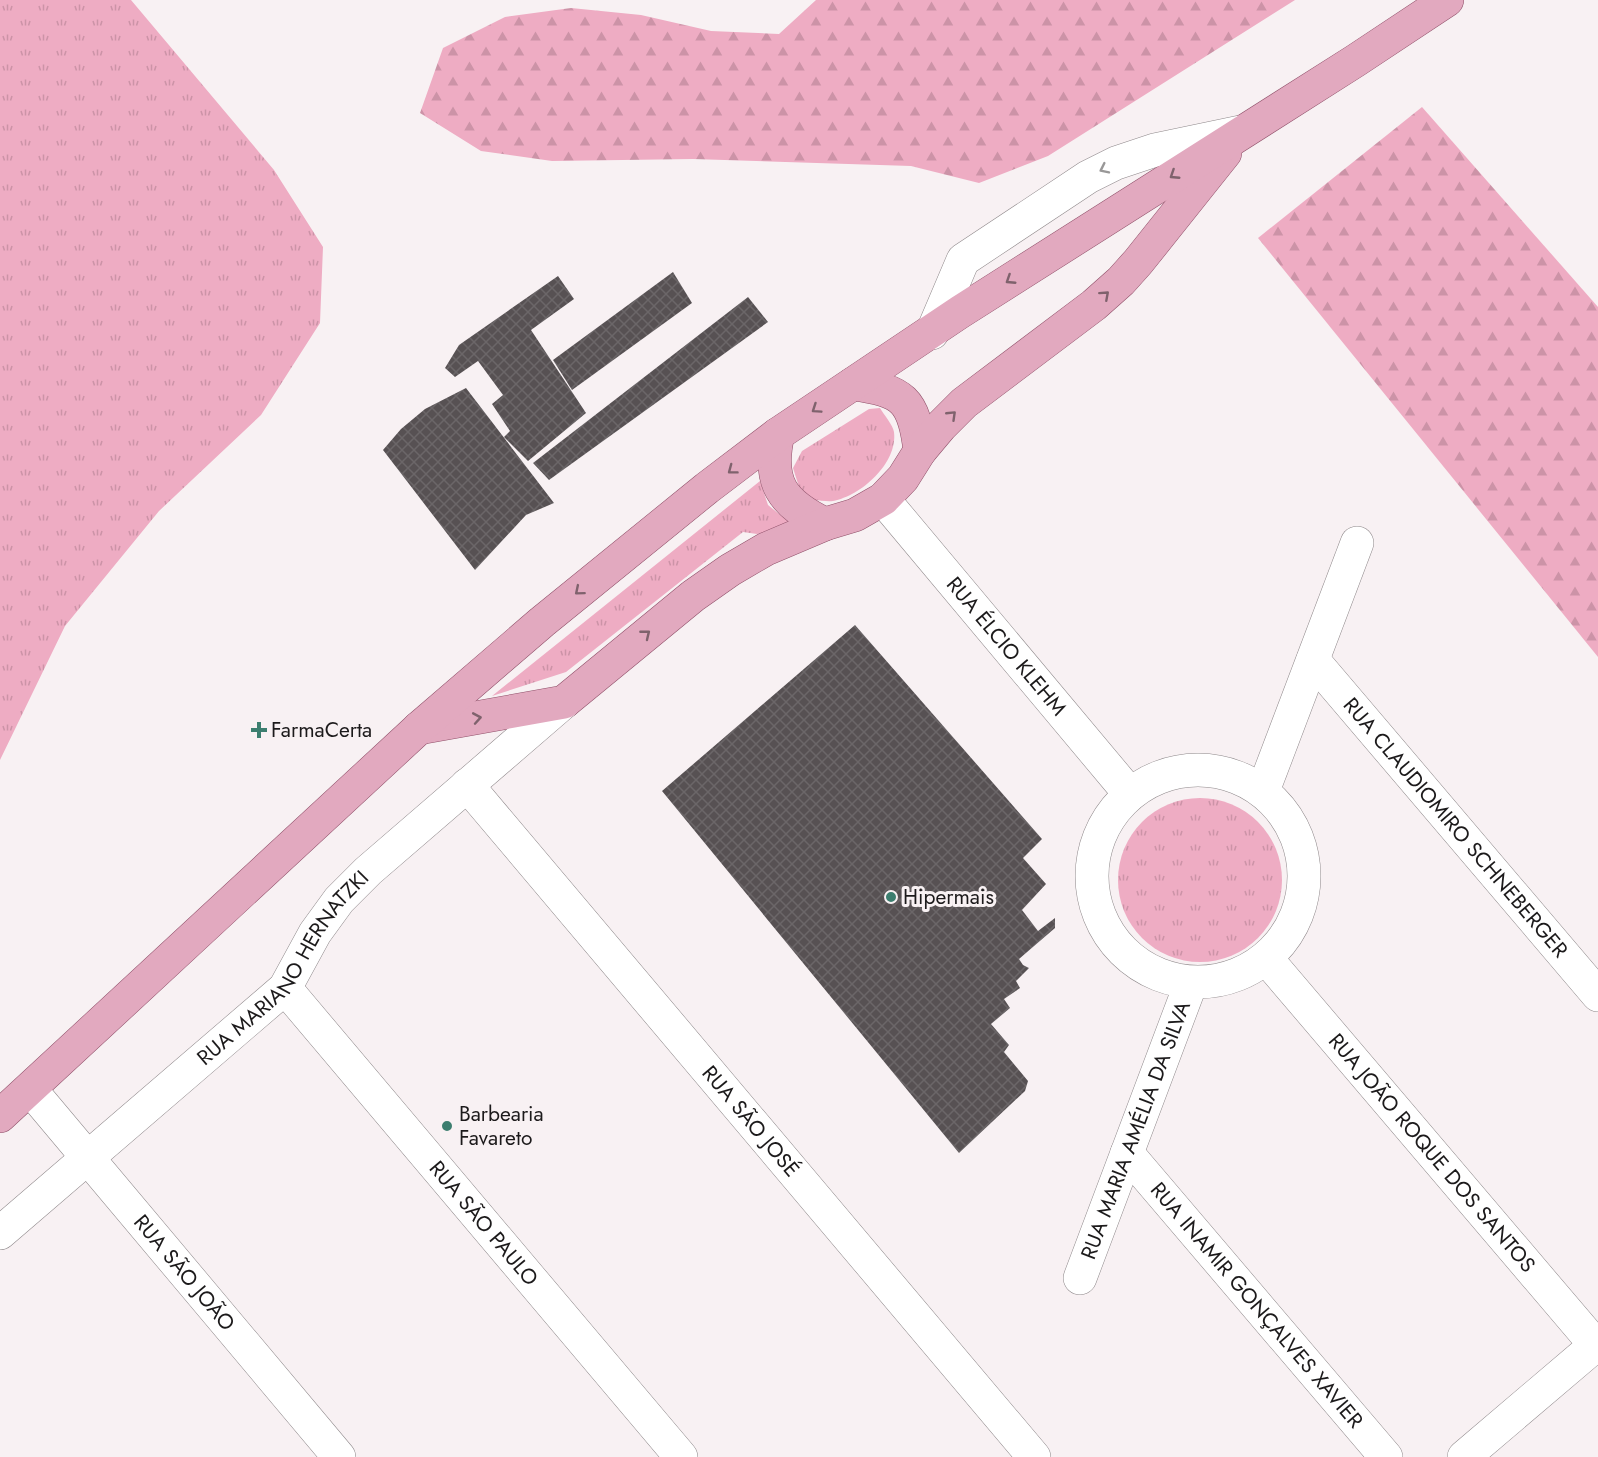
<svg xmlns="http://www.w3.org/2000/svg" width="1598" height="1457" font-family="Jost,sans-serif">
<style>
.grass{fill:url(#grass-tufts)}
.forest{fill:url(#forest-firs)}
.building{fill:url(#building-cross-hatch)}
.lines{fill:none;stroke-linecap:round;stroke-linejoin:round}
.minor-casing{stroke:#8f898b;stroke-width:34}
.major-casing{stroke:#90516a;stroke-width:34}
.minor{stroke:#fff;stroke-width:33}
.major{stroke:#e2a9bf;stroke-width:33}
.oneway{stroke:#999898}
.oneway2{stroke:#7f626d}
.poi-dot{fill:#3c7e6f;stroke:#f8f1f3;stroke-width:2}
.labels{text-anchor:middle;dominant-baseline:central;stroke-width:6;stroke-linejoin:round;paint-order:stroke}
.street-label{font-size:21px;fill:#1c1a1b;stroke:#f8f1f3}
.poi-label{font-size:21px;fill:#1c1a1b;stroke:#f8f1f3;text-anchor:start}
</style>
<defs>
<pattern id="grass-tufts" width="24" height="20" patternUnits="userSpaceOnUse" patternTransform="scale(1.5)"><rect width="24" height="20" fill="#eeacc3"/><path d="M3 7l-1-3M5 7V3M7 7l1-3M15 17l-1-3M17 17v-4M19 17l1-3" fill="none" stroke="#cc93a7"/></pattern>
<pattern id="forest-firs" width="22" height="20" patternUnits="userSpaceOnUse" patternTransform="scale(1.5)"><rect width="22" height="20" fill="#eeacc3"/><path d="M5 1l3.5 6h-7zM16 11l3.5 6h-7z" fill="#cc93a7"/></pattern>
<pattern id="building-cross-hatch" width="8" height="8" patternUnits="userSpaceOnUse" patternTransform="scale(1.5)"><rect width="8" height="8" fill="#575153"/><path d="M0 0l8 8M0 8l8-8" fill="none" stroke="#6b6668"/></pattern>
</defs>
<rect width="100%" height="100%" fill="#f8f1f3"/>
<g class="grass">
<polygon points="0,0 131,0 274,170 323,247 320,323 261,415 159,511 65,626 0,760"/>
<path d="M880 408C884 415 893 425 894 432 898 463 861 496 833 501 827 502 820 500 814 500L799 487 793 468 802 451 869 409Z"/>
<polygon points="760,481 768,505 795,527 757,534 743,532 566,672 492,696"/>
<circle cx="1200" cy="880" r="82"/>
</g>
<g class="forest">
<polygon points="816,0 1295,0 1048,156 979,183 911,166 693,159 552,161 481,151 420,113 443,48 505,17 571,8 641,15 711,31 779,34"/>
<polygon points="1422,107 1598,307 1598,657 1258,238"/>
</g>
<g class="building">
<polygon points="673,272 692,303 572,390 553,360"/>
<polygon points="558,276 574,299 531,330 586,413 528,461 504,437 510,431 492,404 503,395 478,361 455,377 445,368 459,345"/>
<polygon points="748,297 768,322 549,480 533,463"/>
<polygon points="466,388 554,503 526,515 475,570 383,450 401,429 425,409"/>
<polygon points="855,625 1042,839 1023,858 1046,884 1022,910 1038,931 1055,918 1055,928 1019,959 1023,965 1029,968 1016,981 1020,988 1004,999 1010,1008 991,1024 1009,1045 1004,1052 1028,1081 1025,1091 959,1153 662,791"/>
</g>
<g class="lines">
<g class="minor-casing">
<g id="minor">
<polyline points="932,333 963,260 1088,177 1116,163 1155,150 1241,132"/>
<path id="s1" d="M883 499 1130 794"/>
<path id="s2" d="M1313 660 1598 995"/>
<circle cx="1198" cy="876" r="106"/>
<path id="s3" d="M467 785 1034 1457"/>
<polyline points="1263,791 1357,543"/>
<path id="s4" d="M1266 958 1598 1348"/>
<path id="s5" d="M285 988 681 1457"/>
<path id="s6" d="M30 1089 339 1457"/>
<path id="s7" d="M1127 1153 1386 1457"/>
<path id="s8" d="M0 1233 285 988 315 933 339 900 368 871 564 702"/>
<path id="s9" d="M1080 1278 1191 983"/>
<polyline points="1464,1457 1598,1343"/>
</g>
</g>
<g class="major-casing">
<g id="major">
<path d="M853 384C903 391 914 399 920 451"/>
<path d="M778 434C767 483 782 503 825 524"/>
<polyline points="419,728 564,702 693,596 730,570 766,549 825,524 855,515 883,499 903,478 920,451 941,426 964,403 1094,305 1121,281 1138,262 1225,153"/>
<polyline points="0,1116 419,728 542,622 707,488 778,434 960,312 1355,61 1447,0"/>
</g>
</g>
<use href="#minor" class="minor"/>
<use href="#major" class="major"/>
</g>
<defs><path id="oneway-chevron" d="M-2-3.5L2.5 0L-2 3.5" fill="none" stroke-width="1.6" stroke-linecap="round" stroke-linejoin="round" transform="scale(1.5)"/></defs>
<use class="oneway" href="#oneway-chevron" transform="translate(1104 169) rotate(154)"/>
<g class="oneway2">
<use href="#oneway-chevron" transform="translate(1174 175) rotate(147)"/>
<use href="#oneway-chevron" transform="translate(1010 280) rotate(147)"/>
<use href="#oneway-chevron" transform="translate(1105 295) rotate(-42)"/>
<use href="#oneway-chevron" transform="translate(816 409) rotate(146)"/>
<use href="#oneway-chevron" transform="translate(952 415) rotate(-44)"/>
<use href="#oneway-chevron" transform="translate(732 470) rotate(143)"/>
<use href="#oneway-chevron" transform="translate(579 591) rotate(140)"/>
<use href="#oneway-chevron" transform="translate(646 634) rotate(-39)"/>
<use href="#oneway-chevron" transform="translate(477 718) rotate(-10)"/>
</g>
<g class="poi-dot">
<path d="M256 721h6v6h6v6h-6v6h-6v-6h-6v-6h6z"/>
<circle cx="891" cy="897" r="6"/>
<circle cx="447" cy="1126" r="6"/>
</g>
<g class="labels">
<g class="street-label">
<text stroke="none"><textPath href="#s1" startOffset="192">RUA ÉLCIO KLEHM</textPath></text>
<text stroke="none"><textPath href="#s2" startOffset="220">RUA CLAUDIOMIRO SCHNEBERGER</textPath></text>
<text stroke="none"><textPath href="#s8" startOffset="390">RUA MARIANO HERNATZKI</textPath></text>
<text stroke="none"><textPath href="#s3" startOffset="440">RUA SÃO JOSÉ</textPath></text>
<text stroke="none"><textPath href="#s9" startOffset="158">RUA MARIA AMÉLIA DA SILVA</textPath></text>
<text stroke="none"><textPath href="#s4" startOffset="256">RUA JOÃO ROQUE DOS SANTOS</textPath></text>
<text stroke="none"><textPath href="#s5" startOffset="308">RUA SÃO PAULO</textPath></text>
<text stroke="none"><textPath href="#s6" startOffset="240">RUA SÃO JOÃO</textPath></text>
<text stroke="none"><textPath href="#s7" startOffset="200">RUA INAMIR GONÇALVES XAVIER</textPath></text>
</g>
<g class="poi-label">
<text x="271" y="730">FarmaCerta</text>
<text x="903" y="897">Hipermais</text>
<text x="459" y="1114">Barbearia<tspan x="459" dy="24">Favareto</tspan></text>
</g>
</g>
</svg>
